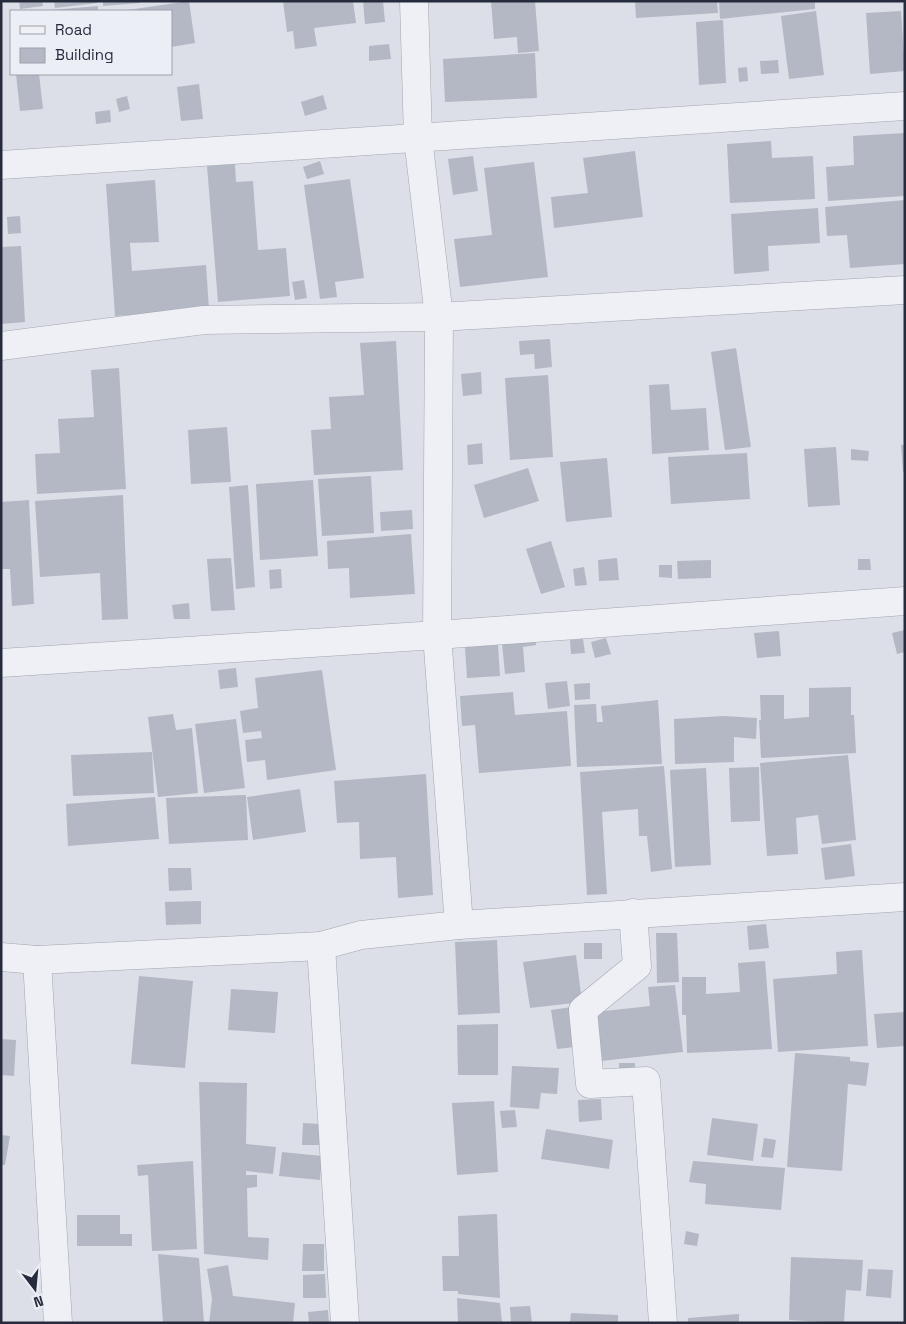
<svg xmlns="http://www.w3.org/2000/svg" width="906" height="1324" font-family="'Space Grotesk',sans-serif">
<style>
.building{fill:#b3b8c4}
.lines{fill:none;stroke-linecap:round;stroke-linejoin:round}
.street-casing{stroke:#a2a6b1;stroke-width:29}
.street{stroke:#eff0f5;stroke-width:28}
</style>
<rect width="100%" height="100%" fill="#dcdfe7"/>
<g class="building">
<polygon points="19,1 42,1 43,6 20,9"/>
<polygon points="54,1 96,1 97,3 55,8"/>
<polygon points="103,1 140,1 140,3 103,6"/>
<polygon points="189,1 195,43 171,47 171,11 121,11"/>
<polygon points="283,1 353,1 356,23 314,28 317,46 295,49 293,31 287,32"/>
<polygon points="363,1 383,1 385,22 365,24"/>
<polygon points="491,1 535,1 539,51 518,53 517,37 494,39"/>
<polygon points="635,1 717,1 718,13 636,18"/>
<polygon points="719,1 815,1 815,9 720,19"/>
<polygon points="98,6 98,11 51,11 51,10"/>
<polygon points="816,11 824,75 789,79 781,16"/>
<polygon points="901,11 905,71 870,74 866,13"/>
<polygon points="723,20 726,83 699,85 696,22"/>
<polygon points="389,44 391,59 369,61 369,46"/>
<polygon points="535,53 537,98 445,102 443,59"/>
<polygon points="778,60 779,73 761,74 760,61"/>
<polygon points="747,67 748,81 739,82 738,68"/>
<polygon points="16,74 39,74 43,109 20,111"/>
<polygon points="199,84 203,119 181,121 177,87"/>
<polygon points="323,95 327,109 305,116 301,102"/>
<polygon points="127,96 130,109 119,112 116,99"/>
<polygon points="110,110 111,122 96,124 95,112"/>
<polygon points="905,133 905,196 828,201 826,167 854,165 853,136"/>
<polygon points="771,141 772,158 813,156 815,199 730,203 727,144"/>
<polygon points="635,151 643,217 554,228 551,197 588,193 583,158"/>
<polygon points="473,156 478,191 453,195 448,159"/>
<polygon points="320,161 324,174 307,179 303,167"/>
<polygon points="534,162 548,277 460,287 454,239 492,235 484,168"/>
<polygon points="235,164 236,182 253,181 258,250 286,248 290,296 218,302 207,166"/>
<polygon points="350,179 364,278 335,282 337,297 320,299 304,185"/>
<polygon points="155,180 159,242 130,243 132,271 206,265 209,309 115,316 106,184"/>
<polygon points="905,200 905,264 850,268 847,235 827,236 825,207"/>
<polygon points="818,208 820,243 768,246 769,271 734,274 731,214"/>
<polygon points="20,216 21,233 8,234 7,217"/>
<polygon points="21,246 25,322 1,324 1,247"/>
<polygon points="304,280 307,298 295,300 292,282"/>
<polygon points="550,339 552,367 535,369 534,354 520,355 519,341"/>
<polygon points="396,341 403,470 314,475 311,430 331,429 329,397 364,395 360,343"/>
<polygon points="736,348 751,447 725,450 711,352"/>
<polygon points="119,368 126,489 37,494 35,454 60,453 58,419 94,417 91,370"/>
<polygon points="481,372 482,394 463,396 461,374"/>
<polygon points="548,375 553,457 510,460 505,378"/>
<polygon points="669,384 671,410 706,408 709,450 652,454 649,385"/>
<polygon points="227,427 231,482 191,484 188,430"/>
<polygon points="482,443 483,464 468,465 467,445"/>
<polygon points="901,445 905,445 905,472 903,472"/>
<polygon points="836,447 840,505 808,507 804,449"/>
<polygon points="851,449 869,451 868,461 851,460"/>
<polygon points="747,453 750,499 671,504 668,457"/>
<polygon points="607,458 612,517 566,522 560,462"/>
<polygon points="528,468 539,501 484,518 474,485"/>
<polygon points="371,476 374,533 322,536 318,479"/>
<polygon points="313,480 318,556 260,560 256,484"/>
<polygon points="248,485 255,587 236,589 229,487"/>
<polygon points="123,495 128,619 102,620 100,573 40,577 35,501"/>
<polygon points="29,500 34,604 12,606 10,569 1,569 1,502"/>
<polygon points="412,510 413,529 381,531 380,512"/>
<polygon points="411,534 415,594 350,598 349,568 328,569 327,541"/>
<polygon points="551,541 565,587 541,594 526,549"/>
<polygon points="231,558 235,610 211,611 207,559"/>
<polygon points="617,558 619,580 599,581 598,560"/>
<polygon points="858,559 870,559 871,570 858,570"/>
<polygon points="711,560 711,578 678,579 677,561"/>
<polygon points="659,565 672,565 672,578 659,577"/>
<polygon points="584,567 587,585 575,586 573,569"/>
<polygon points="281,569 282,588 270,589 269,570"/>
<polygon points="189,603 190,619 174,619 172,605"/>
<polygon points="905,630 905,652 897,654 892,633"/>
<polygon points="779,631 781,656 757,658 754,633"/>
<polygon points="501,633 535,633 536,645 523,647 525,672 505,674"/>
<polygon points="606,638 611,654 595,658 591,642"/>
<polygon points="583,639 585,653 571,654 570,640"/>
<polygon points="498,645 500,676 467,678 465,647"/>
<polygon points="236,668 238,687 220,689 218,670"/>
<polygon points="322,670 336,770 267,780 265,760 247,762 245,740 262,738 261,731 243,733 240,711 258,708 255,678"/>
<polygon points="567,681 570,706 548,709 545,683"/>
<polygon points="590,683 590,699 575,700 574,684"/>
<polygon points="851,687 851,715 854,715 856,753 761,758 759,720 761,720 760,695 784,695 784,719 809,717 809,688"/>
<polygon points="513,692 515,715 567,711 571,766 479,773 475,725 462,726 460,696"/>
<polygon points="658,700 662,764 577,767 574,705 596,704 597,722 603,722 601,706"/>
<polygon points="173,714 176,730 192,728 198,793 158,797 148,717"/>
<polygon points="723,716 757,718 756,739 734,737 734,762 675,764 674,719"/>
<polygon points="236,719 245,788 204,793 195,724"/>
<polygon points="152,752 154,793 73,796 71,755"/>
<polygon points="848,755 856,840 822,844 818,815 796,818 798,854 767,856 760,763"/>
<polygon points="664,766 672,869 651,872 647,836 639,836 638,809 602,812 607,894 587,895 580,772"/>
<polygon points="759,767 760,821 731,822 729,768"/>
<polygon points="706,768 711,865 675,867 670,770"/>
<polygon points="426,774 433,895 398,898 396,857 360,859 359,822 337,823 334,781"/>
<polygon points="300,789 306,832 253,840 247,797"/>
<polygon points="246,795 248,840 169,844 166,798"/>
<polygon points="155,797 159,839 68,846 66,804"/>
<polygon points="851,844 855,876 825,880 821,848"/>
<polygon points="168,868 191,868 192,890 169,891"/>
<polygon points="201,901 201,924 166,925 165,902"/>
<polygon points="766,924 769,948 749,950 747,926"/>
<polygon points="656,933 677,933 679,982 657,983"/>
<polygon points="497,940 500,1013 458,1015 455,942"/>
<rect x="584" y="943" width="18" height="16"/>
<polygon points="862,950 868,1046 778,1052 773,979 837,974 836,952"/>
<polygon points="576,955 582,1002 530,1008 523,962"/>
<polygon points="765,961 772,1049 687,1053 686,1015 682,1015 682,977 706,977 706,994 740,992 738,963"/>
<polygon points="139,976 193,981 185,1068 131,1064"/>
<polygon points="675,985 683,1052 592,1062 586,1013 650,1006 648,987"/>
<polygon points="231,989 278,992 275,1033 228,1030"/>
<polygon points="579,1006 584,1046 557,1049 551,1010"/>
<polygon points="905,1012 905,1046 877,1048 874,1014"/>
<polygon points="498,1024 498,1075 458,1075 457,1025"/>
<polygon points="1,1039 16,1040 14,1076 1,1075"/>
<polygon points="795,1053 850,1057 850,1061 869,1063 866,1086 848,1084 842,1171 787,1167"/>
<rect x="619" y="1063" width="16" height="13"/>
<polygon points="512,1066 559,1068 557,1094 541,1093 539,1109 510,1107"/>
<polygon points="199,1082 247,1083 246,1144 276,1147 273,1174 246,1171 246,1175 257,1175 257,1187 247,1188 248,1237 269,1238 268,1260 204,1254"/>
<polygon points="601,1099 602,1120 579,1122 578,1100"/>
<polygon points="494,1101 498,1172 457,1175 452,1103"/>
<polygon points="515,1110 517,1127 502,1128 500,1111"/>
<polygon points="712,1118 758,1124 753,1161 707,1155"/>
<polygon points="303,1123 320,1124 319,1145 302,1145"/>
<polygon points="546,1129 613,1140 609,1169 541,1159"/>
<polygon points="1,1135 10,1136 5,1165 1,1165"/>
<polygon points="764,1138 776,1140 773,1158 761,1157"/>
<polygon points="282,1152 322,1156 320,1180 279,1176"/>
<polygon points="193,1161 197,1249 152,1251 148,1175 138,1176 137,1165"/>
<polygon points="693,1161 785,1168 781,1210 705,1204 706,1184 689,1182"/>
<polygon points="497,1214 500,1298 458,1294 458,1291 443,1291 442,1256 459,1256 458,1216"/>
<polygon points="77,1215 120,1215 120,1234 132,1234 132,1246 77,1246"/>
<polygon points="686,1231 699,1234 697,1246 684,1244"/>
<polygon points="303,1244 324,1244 324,1271 302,1271"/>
<polygon points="158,1254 199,1258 204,1323 163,1323"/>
<polygon points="791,1257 863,1260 861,1291 846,1290 844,1323 789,1320"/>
<polygon points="228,1265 233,1296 295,1303 293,1323 209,1323 212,1299 207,1269"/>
<polygon points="868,1269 893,1270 891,1298 866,1296"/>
<polygon points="325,1274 326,1298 303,1298 303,1275"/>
<polygon points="457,1298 500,1303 502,1323 458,1323"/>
<polygon points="530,1306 532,1323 511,1323 510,1307"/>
<polygon points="328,1310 329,1323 309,1323 308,1312"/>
<polygon points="571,1313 618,1315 618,1323 570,1323"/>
<polygon points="739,1314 739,1323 688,1323 688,1318"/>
</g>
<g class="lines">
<g class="street-casing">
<g id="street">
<polyline points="414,1 418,138 439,317 437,635 459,925"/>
<polyline points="1,165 905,106"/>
<polyline points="1,346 204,320 439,317 905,290"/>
<polyline points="1,663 437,635 905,601"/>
<polyline points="633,913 637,966 583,1010 590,1084 646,1081 663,1323"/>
<polyline points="321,946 345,1323"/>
<polyline points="1,957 37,960 321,946 361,935 459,925 905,897"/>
<polyline points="37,960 58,1323"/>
</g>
</g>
<use href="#street" class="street"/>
</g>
<rect width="906" height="1324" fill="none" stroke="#262c3d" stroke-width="5"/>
<rect x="10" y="10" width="162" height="65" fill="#eceef5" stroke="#9da0ab"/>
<rect x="20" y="26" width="25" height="8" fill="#eff0f5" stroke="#9da0ab"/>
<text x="55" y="35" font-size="15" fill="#262c3d">Road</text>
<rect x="20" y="48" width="25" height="15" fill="#b3b8c4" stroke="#9da0ab"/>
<text x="55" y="60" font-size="15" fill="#262c3d">Building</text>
<g transform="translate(35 1289) rotate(164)" stroke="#eceef5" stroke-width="4" paint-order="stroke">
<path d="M0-4L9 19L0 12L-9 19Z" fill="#262c3d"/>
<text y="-8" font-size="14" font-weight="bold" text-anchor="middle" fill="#262c3d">N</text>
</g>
</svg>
